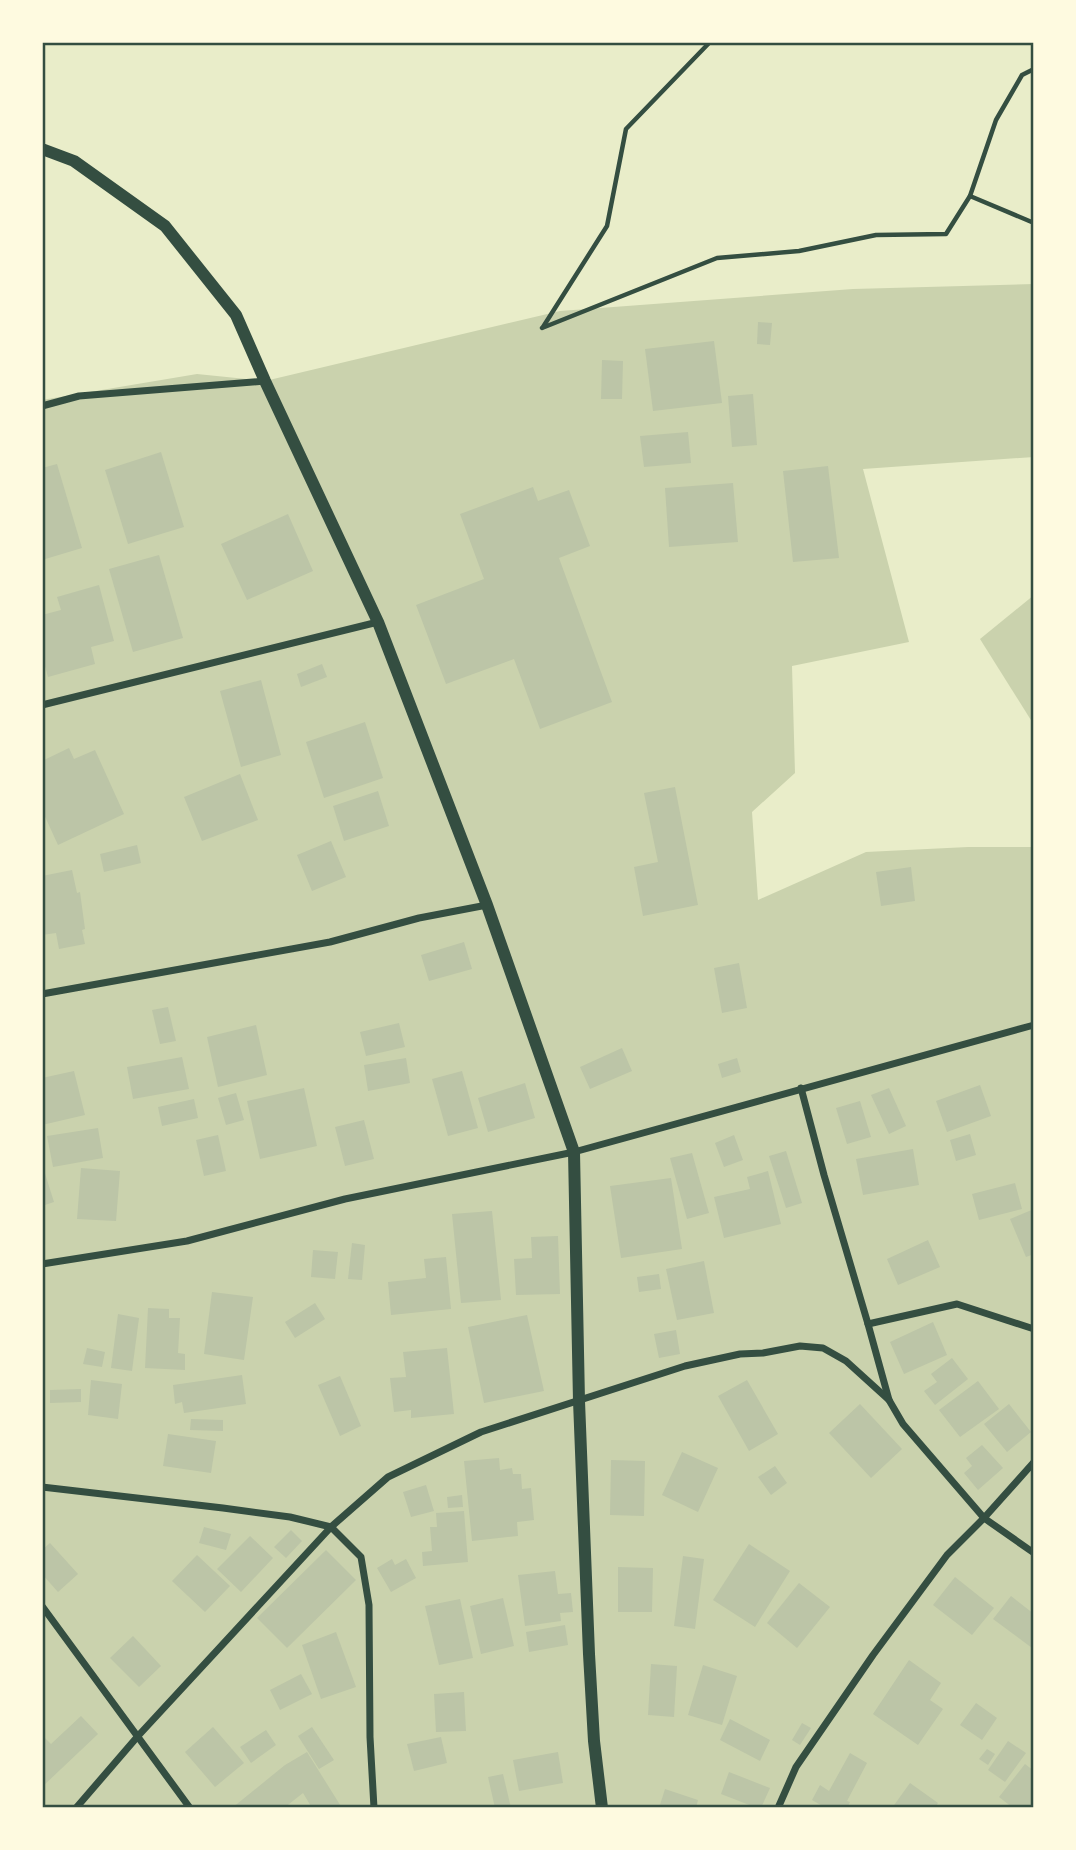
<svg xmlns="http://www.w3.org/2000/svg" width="1076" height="1850" font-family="'Roboto Serif',serif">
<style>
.green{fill:#cad2ad}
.building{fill:#bcc5a7}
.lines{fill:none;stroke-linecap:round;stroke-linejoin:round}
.path{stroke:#344e41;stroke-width:4.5}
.minor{stroke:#344e41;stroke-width:7}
.tertiary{stroke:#344e41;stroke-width:12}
.neatline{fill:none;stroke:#344e41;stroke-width:2.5}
</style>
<rect width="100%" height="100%" fill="#e9edc9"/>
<g class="green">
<polygon points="1034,284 1034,457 863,469 909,642 792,666 795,773 752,812 758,900 866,852 968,847 1034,847 1034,1808 42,1808 42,400 197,374 265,381 560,311 853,289"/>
<polygon points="1034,595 1034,725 980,639"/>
</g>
<g class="building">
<polygon points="758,322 772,323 770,345 757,344"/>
<polygon points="714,341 722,403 653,411 645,349"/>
<polygon points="602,360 623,361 622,399 601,399"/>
<polygon points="753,394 757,445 732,447 728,396"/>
<polygon points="688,432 691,463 644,467 640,436"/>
<polygon points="161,452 184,527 128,544 105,470"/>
<polygon points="57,464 82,548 42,560 42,468"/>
<polygon points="828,466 839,558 793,562 783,471"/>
<polygon points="733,483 738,542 669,547 665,488"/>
<polygon points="533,487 538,501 569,490 590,546 559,558 612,702 540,729 514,659 446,684 416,605 484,579 460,514"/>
<polygon points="288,514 313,571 247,600 221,544"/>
<polygon points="159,555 183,638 133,652 109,569"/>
<polygon points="99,585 114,641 91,647 95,664 48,677 42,655 42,615 61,610 57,597"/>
<polygon points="322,664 327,677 301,687 297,674"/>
<polygon points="261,680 281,755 241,767 220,691"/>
<polygon points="365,722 383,778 324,798 306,742"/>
<polygon points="69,748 74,759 95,750 124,814 58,845 42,810 42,775 45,774 42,768 42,761"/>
<polygon points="240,774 258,820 202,841 184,797"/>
<polygon points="675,787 698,905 643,916 634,867 658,862 644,793"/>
<polygon points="378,791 389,826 344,841 333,806"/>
<polygon points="331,841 346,877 312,891 297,855"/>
<polygon points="137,845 141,863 104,872 100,854"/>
<polygon points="911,867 915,901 881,906 876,872"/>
<polygon points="72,870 77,893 80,892 85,929 82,930 85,944 59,949 56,933 42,935 42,876"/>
<polygon points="464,942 472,969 429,981 421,955"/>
<polygon points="739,963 747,1008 722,1013 714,968"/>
<polygon points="168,1007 176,1041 160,1044 152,1010"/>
<polygon points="399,1023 405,1047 366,1056 360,1032"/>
<polygon points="256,1025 267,1075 218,1087 207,1037"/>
<polygon points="622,1048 632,1071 590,1089 580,1067"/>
<polygon points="182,1057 189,1089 133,1099 127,1067"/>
<polygon points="406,1058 410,1083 368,1091 364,1065"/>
<polygon points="737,1058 741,1072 722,1078 718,1064"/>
<polygon points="74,1071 85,1115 42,1125 42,1078"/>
<polygon points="462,1071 478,1128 448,1136 432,1079"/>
<polygon points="525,1083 535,1118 488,1132 478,1098"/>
<polygon points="980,1085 991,1116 947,1132 936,1101"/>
<polygon points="304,1088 317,1146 260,1159 247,1101"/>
<polygon points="889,1088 906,1126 889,1134 871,1095"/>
<polygon points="236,1093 244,1120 226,1125 218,1098"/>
<polygon points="194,1099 198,1118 162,1126 158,1107"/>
<polygon points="860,1101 871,1137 847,1144 836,1108"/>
<polygon points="364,1120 374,1159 345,1166 335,1127"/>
<polygon points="98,1128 103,1158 53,1167 47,1136"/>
<polygon points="970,1134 976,1155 956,1161 950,1140"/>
<polygon points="218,1135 226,1171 204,1176 196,1140"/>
<polygon points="734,1135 743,1160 724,1167 715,1143"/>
<polygon points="913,1149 919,1185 863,1195 856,1159"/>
<polygon points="786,1151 802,1203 786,1208 769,1156"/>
<polygon points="692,1153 709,1213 687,1219 670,1158"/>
<polygon points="42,1164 54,1202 42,1206"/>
<polygon points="81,1168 120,1171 116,1221 77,1219"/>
<polygon points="768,1171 781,1224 724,1238 714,1197 750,1189 747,1177"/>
<polygon points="671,1178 682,1249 621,1258 610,1186"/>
<polygon points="1015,1183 1022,1209 979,1220 972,1194"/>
<polygon points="1034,1209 1034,1254 1026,1257 1010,1219"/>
<polygon points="492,1211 501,1300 461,1303 452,1214"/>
<polygon points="558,1236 560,1294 516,1295 514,1259 532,1258 531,1237"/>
<polygon points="928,1240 940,1267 898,1285 887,1259"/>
<polygon points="352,1243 365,1245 362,1280 348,1279"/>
<polygon points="313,1250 338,1252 335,1279 311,1277"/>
<polygon points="446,1257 451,1309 391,1315 388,1282 426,1278 424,1259"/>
<polygon points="704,1261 714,1313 677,1320 666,1269"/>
<polygon points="659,1274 661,1289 639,1292 637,1277"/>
<polygon points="212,1292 253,1297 244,1360 204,1354"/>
<polygon points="315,1303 325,1319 295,1338 285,1322"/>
<polygon points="148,1308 169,1309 169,1318 180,1318 178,1353 185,1354 185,1370 145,1368"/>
<polygon points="118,1314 139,1318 132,1371 111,1368"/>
<polygon points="527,1315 544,1391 484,1403 468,1327"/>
<polygon points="933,1322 947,1355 904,1374 890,1342"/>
<polygon points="676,1330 680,1354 659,1358 654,1334"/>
<polygon points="87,1348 105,1352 102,1367 83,1364"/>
<polygon points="447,1348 454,1414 411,1418 411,1410 394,1412 390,1378 406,1377 403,1352"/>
<polygon points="952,1358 968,1379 935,1405 924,1391 937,1382 931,1374"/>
<polygon points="242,1375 246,1404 184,1413 182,1402 175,1404 173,1385"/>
<polygon points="340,1376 361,1426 340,1436 318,1385"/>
<polygon points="91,1380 122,1384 118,1419 88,1415"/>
<polygon points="747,1380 778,1434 749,1451 718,1396"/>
<polygon points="978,1381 999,1409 960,1437 939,1410"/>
<polygon points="81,1389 81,1402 50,1403 50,1390"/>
<polygon points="860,1404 902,1449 871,1478 829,1433"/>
<polygon points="1009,1404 1031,1432 1007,1452 984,1424"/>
<polygon points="191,1419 223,1420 223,1431 190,1430"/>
<polygon points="168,1434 216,1441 211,1473 163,1466"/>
<polygon points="982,1445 1003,1468 978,1490 964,1473 972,1466 966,1458"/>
<polygon points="682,1452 718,1468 698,1512 662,1495"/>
<polygon points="499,1458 500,1470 512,1468 513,1474 521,1474 522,1489 531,1488 534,1520 517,1522 518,1536 472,1541 464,1461"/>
<polygon points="611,1460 645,1461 644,1516 610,1515"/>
<polygon points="775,1466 787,1483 771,1495 758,1477"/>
<polygon points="426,1485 434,1511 411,1517 403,1492"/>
<polygon points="462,1495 463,1507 448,1508 447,1497"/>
<polygon points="464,1511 468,1562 423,1566 422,1552 432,1551 430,1527 437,1527 436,1513"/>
<polygon points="204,1527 231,1534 226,1550 199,1543"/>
<polygon points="291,1530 302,1541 286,1558 274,1547"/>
<polygon points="250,1536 273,1558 241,1592 217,1569"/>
<polygon points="50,1543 78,1574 58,1592 42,1574 42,1550"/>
<polygon points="749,1544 790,1571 755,1627 713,1600"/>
<polygon points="326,1550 356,1580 287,1648 257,1618"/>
<polygon points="197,1555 230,1586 205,1612 172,1581"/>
<polygon points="683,1556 704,1559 695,1629 674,1626"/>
<polygon points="392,1559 395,1565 406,1559 416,1578 391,1592 377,1568"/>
<polygon points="618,1567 653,1568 652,1612 618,1612"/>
<polygon points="555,1571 558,1594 571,1593 573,1612 560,1613 561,1621 525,1626 518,1575"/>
<polygon points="955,1577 994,1608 972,1635 933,1605"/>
<polygon points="799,1583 830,1607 797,1648 767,1623"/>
<polygon points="1011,1596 1034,1614 1034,1646 1032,1648 993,1619"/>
<polygon points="503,1598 514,1646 481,1654 470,1606"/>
<polygon points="460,1599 473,1658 439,1665 425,1606"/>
<polygon points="565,1625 568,1645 529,1652 526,1632"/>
<polygon points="336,1632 356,1687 321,1699 302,1645"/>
<polygon points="133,1636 161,1666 139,1687 110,1658"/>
<polygon points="909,1660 941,1683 930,1700 943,1709 918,1745 873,1714"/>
<polygon points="651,1664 677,1666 674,1717 648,1715"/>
<polygon points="703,1665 737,1676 722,1725 688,1715"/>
<polygon points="301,1674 312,1694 280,1710 270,1690"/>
<polygon points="464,1692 466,1731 436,1732 434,1694"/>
<polygon points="976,1703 997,1718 982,1740 960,1725"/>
<polygon points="81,1716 98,1734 42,1787 42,1735 51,1744"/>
<polygon points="730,1719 770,1740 760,1761 720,1740"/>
<polygon points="802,1723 811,1728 800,1745 792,1740"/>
<polygon points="213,1727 244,1763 215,1787 185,1752"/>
<polygon points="312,1727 334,1760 319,1769 298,1736"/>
<polygon points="266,1730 276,1745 251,1763 240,1747"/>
<polygon points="441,1737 447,1763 414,1771 407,1744"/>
<polygon points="1008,1741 1026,1753 1005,1782 988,1770"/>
<polygon points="987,1749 995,1754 988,1765 979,1759"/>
<polygon points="307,1752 342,1808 312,1808 303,1793 284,1808 232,1808 285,1765"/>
<polygon points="558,1752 563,1783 519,1791 513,1760"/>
<polygon points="850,1753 867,1763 847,1801 850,1802 847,1808 826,1808 812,1800 820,1785 829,1791"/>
<polygon points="1025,1764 1034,1771 1034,1808 1013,1808 999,1797"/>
<polygon points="729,1772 770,1788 761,1808 757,1808 721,1794"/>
<polygon points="503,1774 511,1808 495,1808 488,1777"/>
<polygon points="910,1783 938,1803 935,1808 892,1808"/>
<polygon points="665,1789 698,1800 696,1808 659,1808"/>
</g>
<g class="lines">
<g class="path">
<polyline points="970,196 1034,223"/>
<polyline points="543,327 607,226 626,129 710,42"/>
<polyline points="542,328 717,258 799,251 876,235 946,234 970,196 996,120 1022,75 1034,69"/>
</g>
<g class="minor">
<polyline points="42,406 79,396 265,381"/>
<polyline points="42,705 378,622"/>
<polyline points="42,994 330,942 419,918 487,905"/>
<polyline points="801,1088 824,1175 868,1324 889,1400 903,1424 984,1518 1034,1553"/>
<polyline points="42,1264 187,1241 345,1199 574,1152 1034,1025"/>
<polyline points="868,1324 957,1304 1034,1329"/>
<polyline points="42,1487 223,1508 290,1517 331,1527 361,1557 369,1605 370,1737 374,1808"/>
<polyline points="42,1606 190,1808"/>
<polyline points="76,1808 138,1736 331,1527 388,1477 481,1432 685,1366 740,1354 763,1353 800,1346 823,1348 846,1361 889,1400"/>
<polyline points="778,1808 796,1767 873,1655 947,1555 984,1518 1034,1462"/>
</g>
<polyline class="tertiary" points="42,149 74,161 165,226 236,315 265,381 378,622 487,905 574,1152 579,1401 589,1654 594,1741 602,1808"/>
</g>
<rect width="1076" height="1850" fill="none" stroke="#fefae0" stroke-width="88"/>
<rect x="44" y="44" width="988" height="1762" class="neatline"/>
</svg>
